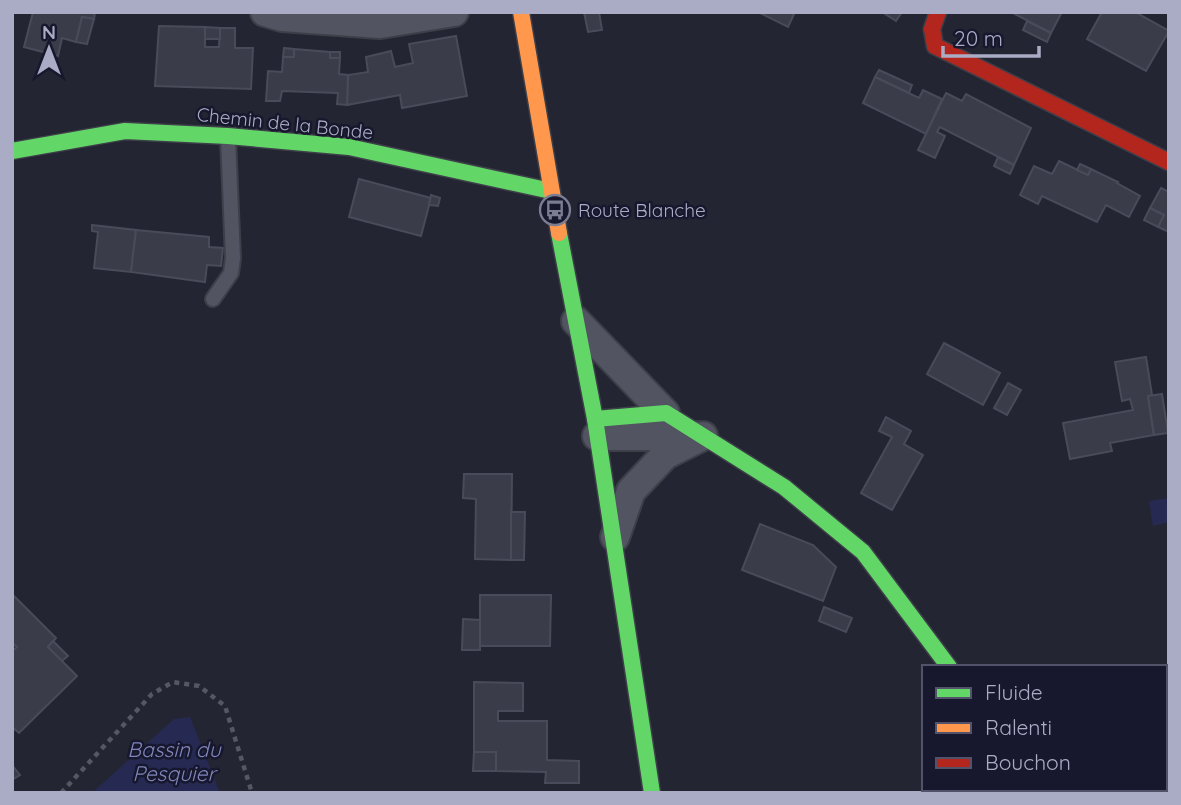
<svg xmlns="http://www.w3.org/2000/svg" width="1181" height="805" font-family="Quicksand,sans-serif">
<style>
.water{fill:#262a53}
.building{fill:#3b3c49;stroke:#4a4b5a;stroke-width:2}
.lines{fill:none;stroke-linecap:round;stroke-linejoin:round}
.lane-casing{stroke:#3d3f49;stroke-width:18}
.street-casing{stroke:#3d3f49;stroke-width:32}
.fast-casing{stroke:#3d3f49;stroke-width:19}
.slow-casing{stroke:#3d3f49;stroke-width:19}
.jam-casing{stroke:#3d3f49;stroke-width:19}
.path{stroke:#555763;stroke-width:4.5;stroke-dasharray:5 5;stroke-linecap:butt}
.lane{stroke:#525461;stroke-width:14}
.street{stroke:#525461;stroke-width:28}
.fast{stroke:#63d668;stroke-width:16}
.slow{stroke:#ff974d;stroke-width:16}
.jam{stroke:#b3261e;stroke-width:16}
.labels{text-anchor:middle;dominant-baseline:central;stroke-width:5;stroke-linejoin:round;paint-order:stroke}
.street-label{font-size:19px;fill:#aaacc6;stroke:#17182d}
.poi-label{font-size:19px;fill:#aaacc6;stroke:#17182d;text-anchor:start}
.water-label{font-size:21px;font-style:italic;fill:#7f85ba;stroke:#17182d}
</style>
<rect width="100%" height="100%" fill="#232532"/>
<g class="water">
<polygon points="1169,498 1169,522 1153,526 1149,501"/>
<polygon points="190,717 220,793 92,793 174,719"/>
</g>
<g class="building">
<polygon points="33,12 95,12 94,19 82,17 76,42 62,38 58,56 24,47"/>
<polygon points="584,12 599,12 602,30 588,32"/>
<polygon points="758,12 795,12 788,27"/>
<polygon points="882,12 902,12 896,21"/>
<polygon points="1011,12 1062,12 1051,33"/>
<polygon points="1102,12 1135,12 1169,31 1146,71 1087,39"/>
<polygon points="82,17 94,19 87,44 76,42"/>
<polygon points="1027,21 1051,33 1047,42 1023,30"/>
<polygon points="159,26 205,27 205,47 219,47 220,28 235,28 235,48 253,48 251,89 155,86"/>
<polygon points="205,27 220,28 220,39 205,39"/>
<polygon points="456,36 467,96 402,108 400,95 347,105 348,75 368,72 366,57 391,51 395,67 413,63 409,44"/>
<polygon points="284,48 294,49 294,57 283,57"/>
<polygon points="294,49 330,52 330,58 340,58 339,74 348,75 347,105 337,104 338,93 282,91 280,101 266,101 268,71 282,72 283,57 294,57"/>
<rect x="330" y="52" width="10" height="6"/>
<polygon points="879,70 912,85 909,93 875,77"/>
<polygon points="875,77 919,98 923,90 942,99 926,134 863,103"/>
<polygon points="946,93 962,101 966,94 1031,128 1014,165 940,127 937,132 945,136 935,158 918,150"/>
<polygon points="998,157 1014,165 1010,174 994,166"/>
<polygon points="1059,161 1088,175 1091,169 1118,182 1117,183 1140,196 1129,217 1106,205 1097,222 1042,196 1038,204 1020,195 1034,166 1052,174"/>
<polygon points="1080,164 1091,169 1088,175 1077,170"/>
<polygon points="359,179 431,198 421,236 349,217"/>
<polygon points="1161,188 1169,192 1169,232 1158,227 1164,215 1150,208"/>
<polygon points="431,195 440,198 438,206 429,205"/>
<polygon points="1150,208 1164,215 1158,227 1144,220"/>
<polygon points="92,225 136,230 131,272 94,268 98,232 92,231"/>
<polygon points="136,230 209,237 209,247 223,248 221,266 207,265 205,282 131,272"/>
<polygon points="944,343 1000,373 983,405 927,374"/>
<polygon points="1146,357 1152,395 1148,396 1154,435 1110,443 1112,451 1070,459 1063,423 1133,410 1130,399 1122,401 1115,362"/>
<polygon points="1008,383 1021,390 1007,415 994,408"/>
<polygon points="1162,394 1168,433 1154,435 1148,396"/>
<polygon points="886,417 911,431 904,444 923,455 892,510 861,493 892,437 879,431"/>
<polygon points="464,474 512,474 511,560 475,559 476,499 463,498"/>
<polygon points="511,512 525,512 524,560 511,560"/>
<polygon points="760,524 813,545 836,567 823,601 742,570"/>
<polygon points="12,594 56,638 48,647 77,676 19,733 12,727 12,651 17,647 12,643"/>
<polygon points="480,595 551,595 550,646 480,646"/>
<polygon points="824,607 852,618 846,632 819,621"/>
<polygon points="463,619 480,620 480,650 462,650"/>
<polygon points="53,641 68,656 62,661 48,647"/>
<polygon points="474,682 523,683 523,711 498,711 498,721 547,721 547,760 579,761 579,783 545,783 546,772 496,771 496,752 474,752"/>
<polygon points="474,752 496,752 496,771 473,771"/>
<polygon points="12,765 20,775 12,780"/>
</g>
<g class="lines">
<g class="lane-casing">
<polyline id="lane" points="213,299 231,273 233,258 228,138"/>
</g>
<g class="street-casing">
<g id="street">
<polyline points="265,12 282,17 380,24 454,12"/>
<polyline points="576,321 665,413"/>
<polyline points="597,436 696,436"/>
<polyline points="615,537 631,491 665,455 703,436"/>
<polyline points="1040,789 1043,793"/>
</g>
</g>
<g class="fast-casing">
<g id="fast">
<polyline points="12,151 125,131 228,136 349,147 551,191"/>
<polyline points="559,233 595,419 652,793"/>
<polyline points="595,419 666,413 784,487 863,552 949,667"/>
</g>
</g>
<g class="slow-casing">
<polyline id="slow" points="521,12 559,233"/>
</g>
<g class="jam-casing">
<polyline id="jam" points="938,12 932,29 935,46 1169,162"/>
</g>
<polyline class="path" points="61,793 152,694 173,682 199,686 225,706 252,793"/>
<use href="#lane" class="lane"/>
<use href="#street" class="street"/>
<use href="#fast" class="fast"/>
<use href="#slow" class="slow"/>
<use href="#jam" class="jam"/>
</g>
<defs>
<g id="bus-ring" transform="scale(1.575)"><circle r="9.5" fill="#17182d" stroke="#7b7d92" stroke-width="1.5"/><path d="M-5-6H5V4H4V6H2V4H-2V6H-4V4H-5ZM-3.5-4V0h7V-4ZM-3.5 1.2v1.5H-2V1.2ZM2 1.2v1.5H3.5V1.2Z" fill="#7b7d92"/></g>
</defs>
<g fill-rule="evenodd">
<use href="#bus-ring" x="555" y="210"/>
</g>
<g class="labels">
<g class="street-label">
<text transform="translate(285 123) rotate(6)">Chemin de la Bonde</text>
</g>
<g class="poi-label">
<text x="578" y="210">Route Blanche</text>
</g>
<g class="water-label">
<text x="174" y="749">Bassin du<tspan x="174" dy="24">Pesquier</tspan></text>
</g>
</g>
<rect width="1181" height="805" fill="none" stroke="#aaacc6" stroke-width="28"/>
<rect x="922" y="665" width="245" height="126" fill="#17182d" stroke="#52536a" stroke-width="2"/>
<rect x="936" y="688" width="35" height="10" fill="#63d668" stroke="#52536a" stroke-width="2"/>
<text x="985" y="700" font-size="21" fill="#aaacc6">Fluide</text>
<rect x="936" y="723" width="35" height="10" fill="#ff974d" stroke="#52536a" stroke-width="2"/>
<text x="985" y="735" font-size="21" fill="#aaacc6">Ralenti</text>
<rect x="936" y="758" width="35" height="10" fill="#b3261e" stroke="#52536a" stroke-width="2"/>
<text x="985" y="770" font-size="21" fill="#aaacc6">Bouchon</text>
<g transform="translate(49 49)" stroke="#17182d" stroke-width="5" paint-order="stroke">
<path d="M0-5L12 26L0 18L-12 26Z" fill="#aaacc6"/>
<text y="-10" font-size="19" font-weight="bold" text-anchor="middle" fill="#aaacc6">N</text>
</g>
<path d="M943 46v10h96v-10" fill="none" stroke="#aaacc6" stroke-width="3.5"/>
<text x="954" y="46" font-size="21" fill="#aaacc6" stroke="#17182d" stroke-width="5" paint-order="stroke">20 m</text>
</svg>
